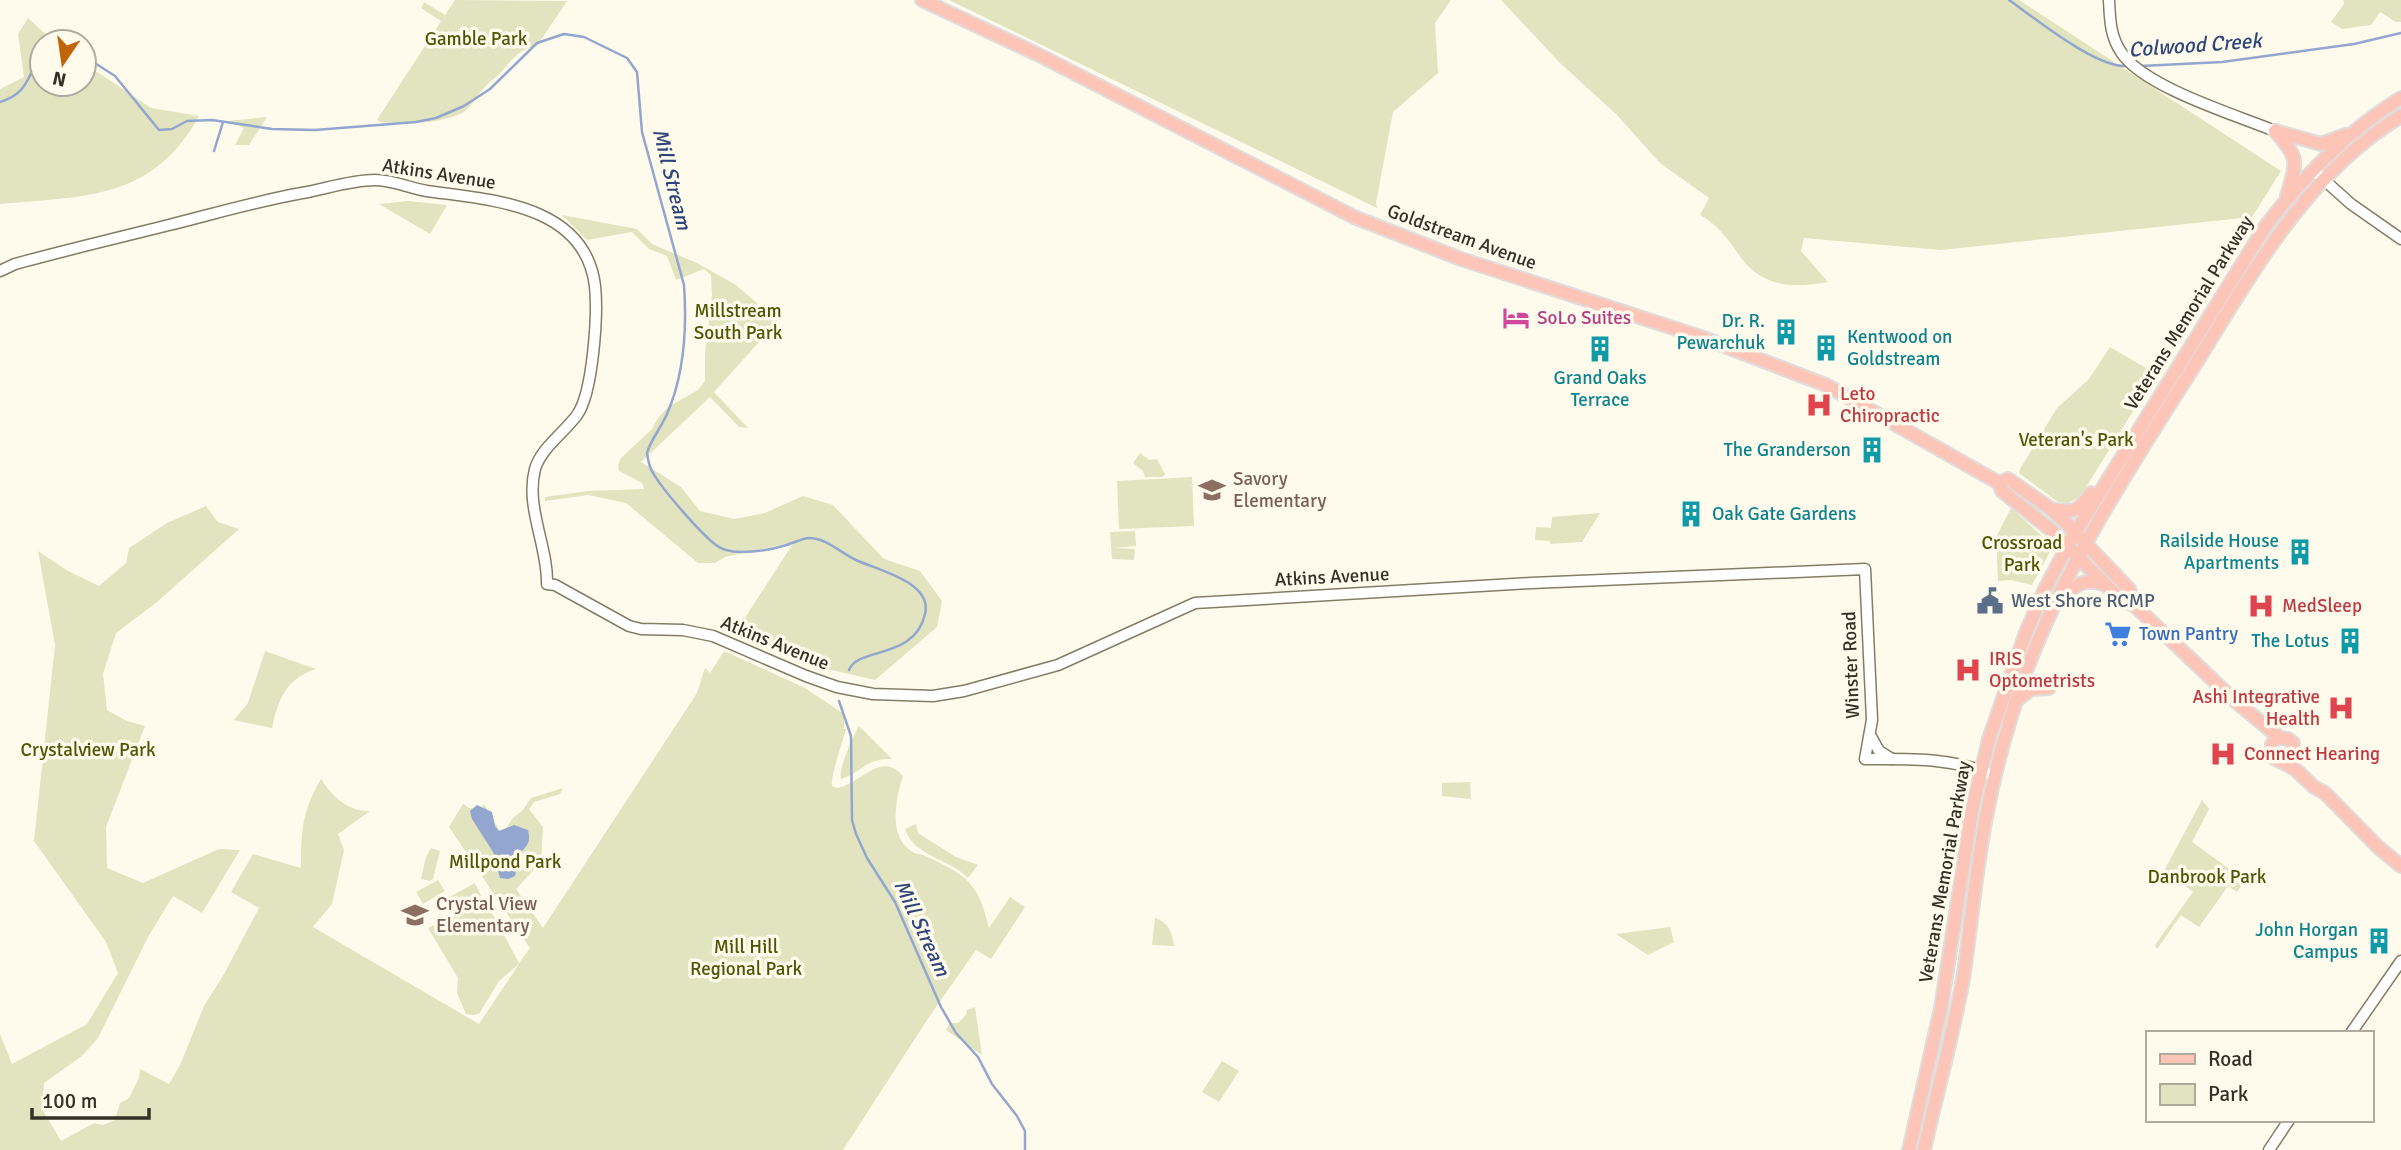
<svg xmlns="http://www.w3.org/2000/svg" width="2401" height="1150" font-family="Signika,sans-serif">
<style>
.green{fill:#e1e4be}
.water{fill:#92a6cf}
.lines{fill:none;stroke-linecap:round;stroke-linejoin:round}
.stream{stroke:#92a6cf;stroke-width:2.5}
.minor-casing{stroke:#847d66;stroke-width:13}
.major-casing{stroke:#dfdedc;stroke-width:16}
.minor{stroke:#fff;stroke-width:10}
.major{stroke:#fdc4b8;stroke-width:12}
.labels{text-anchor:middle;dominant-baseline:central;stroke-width:7;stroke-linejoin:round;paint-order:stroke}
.park-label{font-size:19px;fill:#525503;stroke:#fffbec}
.street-label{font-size:19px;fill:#343127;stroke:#fffbec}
.hotel-label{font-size:19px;fill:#b23c85;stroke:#fffbec;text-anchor:start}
.culture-label{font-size:19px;fill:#0d838f;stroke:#fffbec;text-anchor:end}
.health-label{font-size:19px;fill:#be3a42;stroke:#fffbec;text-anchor:start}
.education-label{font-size:19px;fill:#785e54;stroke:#fffbec;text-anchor:start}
.service-label{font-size:19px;fill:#4e5e75;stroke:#fffbec;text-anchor:start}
.shop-label{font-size:19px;fill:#366cbe;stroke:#fffbec;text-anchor:start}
.water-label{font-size:21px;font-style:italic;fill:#2e467b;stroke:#fffbec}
</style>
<rect width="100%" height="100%" fill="#fffbec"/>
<g class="green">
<path d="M455 0 567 1 537 46C520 49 514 57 503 70 497 77 489 82 483 89 476 97 471 108 462 113 441 124 405 124 381 122L377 120 441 21 421 8 424 2 445 15Z"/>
<polygon points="949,0 1451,0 1435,23 1438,73 1393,112 1376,203 1377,208"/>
<path d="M1501 0H2019L2281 171 2252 217 1941 250 1804 238 1801 251 1828 282C1796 288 1764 288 1742 259 1729 241 1720 226 1700 215L1709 198 1660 163 1617 115 1560 63Z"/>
<polygon points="2343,0 2401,0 2401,22 2396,22 2380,12 2371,25 2342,29 2331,22 2344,4"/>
<path d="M28 18 54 42H42V84H84V67L99 73 151 108 199 116C152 201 84 196 0 204V89L24 77 18 34Z"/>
<polygon points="267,117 249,145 235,145 244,128 228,121"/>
<polygon points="408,201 447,205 430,234 379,204"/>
<polygon points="562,215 637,229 652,244 697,263 736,285 778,321 714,392 748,428 739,427 710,397 641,462 681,487 700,511 734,519 765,513 803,496 833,505 884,559 920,571 942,601 937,627 875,680 814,666 737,630 794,542 725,557 715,563 698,563 626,503 588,495 545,501 545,497 588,491 644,489 642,483 619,471 618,465 621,458 652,429 658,418 668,407 698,390 705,381 705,354 712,295 711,275 704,269 676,280 667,256 649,249 632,232 587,240"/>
<polygon points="2110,347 2156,374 2080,497 2068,503 2058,502 2019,473 2020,469 2057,408 2089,379"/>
<polygon points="1140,453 1149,460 1157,459 1165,474 1163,477 1145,477 1143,471 1133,463"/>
<polygon points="1192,477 1194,526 1119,529 1117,481"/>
<path d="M206 506 218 522 239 529 157 602 116 633 103 674 107 710 127 721 145 726 106 827 107 868 143 883 219 849 240 850 202 913 173 896 148 937 98 1038 82 1056 44 1083 42 1109 61 1141 94 1123 103 1125 115 1120 120 1103 129 1098 139 1078 140 1069 169 1084 180 1065 204 1006 224 974 259 908 231 892 253 854 301 868C301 830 302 812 321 779 332 796 348 812 370 811L338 834 344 850 332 904 313 927 479 1024 519 964 499 981 479 1014 473 1015 466 1014 457 993 458 978 428 928 485 900 519 963 530 948 449 827 463 804 469 808H481L484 804 502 834 513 818 522 811 531 798 563 788 560 794 534 802 529 809 543 827 541 862 516 889 543 928 697 693 705 668 710 673 724 651 805 688 844 714V729H846C843 741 830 777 832 786L837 788C862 783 881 750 903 776 896 798 887 838 913 852 918 855 918 853 923 855 933 859 953 869 962 876 979 889 984 908 989 928L1010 897 1025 907 991 959 976 950 929 1017 843 1150H0V1034L12 1064 87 1024 118 973 106 942 34 841 55 645 38 551 68 571 99 586 126 563 129 548 167 523Z"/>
<polygon points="2011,508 2053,546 2032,585 2011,580 1998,581 1996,537"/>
<polygon points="1600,513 1582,542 1550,544 1550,541 1535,540 1536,527 1551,528 1552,517"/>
<polygon points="1135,531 1136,546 1113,548 1135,549 1134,560 1112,559 1110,532"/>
<path d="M265 651 316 669C287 678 278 699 272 728L234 720 248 703Z"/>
<path d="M859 726 892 759C863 759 865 771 841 779 838 769 853 737 859 726Z"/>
<polygon points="1470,782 1471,799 1442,796 1442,783"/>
<polygon points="2202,800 2209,809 2192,842 2245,880 2237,892 2228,886 2199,927 2181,915 2157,949 2155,945 2193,892 2165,869"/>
<path d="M916 824 918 833 956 857 978 865 968 878C949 858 914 857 905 829Z"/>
<polygon points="431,848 440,851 433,879 430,881 421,879 426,857"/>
<polygon points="438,880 445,891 423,904 416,892"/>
<polygon points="475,883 481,896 448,913 442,901"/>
<path d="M1155 918C1169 923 1172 932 1174 946L1152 945Z"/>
<polygon points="1670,927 1674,942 1648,955 1616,934"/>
<polygon points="975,1007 982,1055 946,1030 950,1023 958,1023 966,1015 967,1010"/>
<polygon points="1222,1061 1239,1071 1219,1102 1202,1092"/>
</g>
<path class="water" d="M477 805 492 812 495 826 499 831 514 825 528 830C532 847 524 845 518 858 516 864 517 870 515 876L508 879 500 878 493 852 472 819 470 811Z"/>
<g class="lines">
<g class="stream">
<path d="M2009 0C2036 19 2096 68 2127 66"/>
<path d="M84 56 115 76 159 130 172 129 187 121 212 120 272 129 315 130 416 122 436 118 464 106 490 89 537 43 564 34 584 37 627 58 637 72 642 132 684 285C687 327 684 375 667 414 661 428 651 439 647 453 648 460 649 467 653 473 662 489 701 534 716 545 722 550 733 552 741 552 755 552 770 550 783 546 791 544 801 539 808 538 828 538 840 553 856 560 877 570 933 582 925 614 915 660 857 647 849 670"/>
<polyline points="2141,66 2222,62 2354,44 2401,33"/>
<path d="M0 102C30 93 26 75 42 55"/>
<polyline points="214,151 223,122"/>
<polyline points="839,701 851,736 852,820 856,834 867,858 895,902 941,1007 956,1033 978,1057 992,1084 1017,1116 1025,1131 1025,1150"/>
</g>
<g class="minor-casing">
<g id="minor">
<path d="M2109 0C2110 19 2110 36 2121 52 2143 87 2236 115 2275 131"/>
<polyline points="2313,170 2351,204 2401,239"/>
<path d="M0 271 15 264C66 250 117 238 169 225 213 214 257 201 302 193 325 189 351 180 375 180 392 180 410 188 427 191 491 200 585 204 595 286 598 314 593 393 577 415 564 433 541 448 535 469 525 507 548 546 547 584L555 585 629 626 641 629 683 630 713 636 806 676 837 687 873 694 933 696 964 691 1058 665 1195 603 1531 583 1865 569 1872 720 1865 759C1909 759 1953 757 1995 776"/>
<polyline points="1870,735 1879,751 1892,759"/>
<polyline points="2351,1033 2401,961"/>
<polyline points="2269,1150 2289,1120"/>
</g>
</g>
<g class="major-casing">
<g id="major">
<polyline points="922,0 1037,54 1354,217 1461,259 1701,337 1826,385 1999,483 2002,491 2051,530 2118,597 2135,606 2234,700 2280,738 2288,739 2293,743 2294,755 2285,763"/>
<polyline points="2275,131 2321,144 2345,135"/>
<path d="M2275 131C2300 159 2297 161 2287 196"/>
<polyline points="1999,483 2008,479 2051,509 2067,524 2129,589 2135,606"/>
<path d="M2051 509C2073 513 2079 512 2091 493"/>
<path d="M2064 597C2076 584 2085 578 2103 584"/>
<polyline points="2017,700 2031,689 2049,688"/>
<polyline points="2272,744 2272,757 2295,769 2314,787 2325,793 2378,847 2401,866"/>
<path d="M1909 1150 1941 1008 1972 810 1989 739 2025 635 2045 589 2073 536 2265 227C2303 177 2347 131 2401 98"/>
<path d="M1924 1150C1937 1091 1954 1032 1964 973 1971 922 1976 872 1985 822 1994 773 2007 726 2023 680 2065 561 2140 453 2206 347 2259 261 2312 170 2401 116"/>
</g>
</g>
<use href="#minor" class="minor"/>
<use href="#major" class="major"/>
</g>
<defs>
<g id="hotel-bare" transform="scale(2.1)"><path d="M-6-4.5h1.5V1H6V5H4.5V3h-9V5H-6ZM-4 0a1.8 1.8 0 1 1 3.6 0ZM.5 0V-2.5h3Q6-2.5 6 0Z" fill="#d1479c" stroke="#fffbec" stroke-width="2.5" paint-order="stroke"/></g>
<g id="building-bare" transform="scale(2.1)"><path d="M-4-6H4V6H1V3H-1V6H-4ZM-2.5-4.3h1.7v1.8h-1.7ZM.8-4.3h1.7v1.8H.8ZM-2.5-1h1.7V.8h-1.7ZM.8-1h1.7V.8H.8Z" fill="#0f9aa8" stroke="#fffbec" stroke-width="2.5" paint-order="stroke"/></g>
<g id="hospital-bare" transform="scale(2.1)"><path d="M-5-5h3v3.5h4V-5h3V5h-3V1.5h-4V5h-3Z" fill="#e0444e" stroke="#fffbec" stroke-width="2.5" paint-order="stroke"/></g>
<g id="school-bare" transform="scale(2.1)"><path d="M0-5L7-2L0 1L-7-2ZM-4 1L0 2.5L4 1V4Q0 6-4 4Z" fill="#8d6e63" stroke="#fffbec" stroke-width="2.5" paint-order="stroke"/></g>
<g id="civic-bare" transform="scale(2.1)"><path d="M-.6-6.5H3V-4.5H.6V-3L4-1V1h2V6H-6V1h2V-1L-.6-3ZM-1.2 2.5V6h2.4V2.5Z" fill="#5c6f8a" stroke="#fffbec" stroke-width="2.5" paint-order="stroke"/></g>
<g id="supermarket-bare" transform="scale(2.1)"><path d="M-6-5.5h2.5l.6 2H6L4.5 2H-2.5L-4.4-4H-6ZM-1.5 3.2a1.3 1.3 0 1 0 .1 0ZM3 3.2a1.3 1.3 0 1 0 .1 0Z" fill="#3f7fe0" stroke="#fffbec" stroke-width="2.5" paint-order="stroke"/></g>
</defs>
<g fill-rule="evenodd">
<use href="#hotel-bare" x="1516" y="318"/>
<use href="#building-bare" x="1786" y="332"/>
<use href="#building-bare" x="1826" y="348"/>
<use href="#building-bare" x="1600" y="349"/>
<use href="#hospital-bare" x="1819" y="405"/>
<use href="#building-bare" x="1872" y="450"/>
<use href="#school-bare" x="1212" y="490"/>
<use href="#building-bare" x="1691" y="514"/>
<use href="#building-bare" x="2300" y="552"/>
<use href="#civic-bare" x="1990" y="601"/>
<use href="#hospital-bare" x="2261" y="606"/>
<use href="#supermarket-bare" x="2118" y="634"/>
<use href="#building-bare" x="2350" y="641"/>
<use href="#hospital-bare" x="1968" y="670"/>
<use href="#hospital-bare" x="2341" y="708"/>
<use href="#hospital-bare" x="2223" y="754"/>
<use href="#school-bare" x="415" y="915"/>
<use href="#building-bare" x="2379" y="941"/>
</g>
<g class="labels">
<g class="park-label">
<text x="476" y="39">Gamble Park</text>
<text x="738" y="311">Millstream<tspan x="738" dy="22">South Park</tspan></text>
<text x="2076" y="440">Veteran's Park</text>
<text x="2022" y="543">Crossroad<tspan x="2022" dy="22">Park</tspan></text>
<text x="88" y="750">Crystalview Park</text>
<text x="505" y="862">Millpond Park</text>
<text x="2207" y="877">Danbrook Park</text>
<text x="746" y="947">Mill Hill<tspan x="746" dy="22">Regional Park</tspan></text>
</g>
<g class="street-label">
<text transform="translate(439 174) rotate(9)">Atkins Avenue</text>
<text transform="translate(1462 237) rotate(20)">Goldstream Avenue</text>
<text transform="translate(2189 313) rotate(-58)">Veterans Memorial Parkway</text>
<text transform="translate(1332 577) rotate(-3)">Atkins Avenue</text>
<text transform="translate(775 643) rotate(22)">Atkins Avenue</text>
<text transform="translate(1851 665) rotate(-92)">Winster Road</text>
<text transform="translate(1945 872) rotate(-80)">Veterans Memorial Parkway</text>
</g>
<g class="hotel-label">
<text x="1537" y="318">SoLo Suites</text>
</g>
<g class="culture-label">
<text x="1765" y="321">Dr. R.<tspan x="1765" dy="22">Pewarchuk</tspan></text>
<text x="1847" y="337" text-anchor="start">Kentwood on<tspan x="1847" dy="22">Goldstream</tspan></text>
<text x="1600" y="378" text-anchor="middle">Grand Oaks<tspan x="1600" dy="22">Terrace</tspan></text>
<text x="1851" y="450">The Granderson</text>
<text x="1712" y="514" text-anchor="start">Oak Gate Gardens</text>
<text x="2279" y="541">Railside House<tspan x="2279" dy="22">Apartments</tspan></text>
<text x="2329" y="641">The Lotus</text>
<text x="2358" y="930">John Horgan<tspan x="2358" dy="22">Campus</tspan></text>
</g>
<g class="health-label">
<text x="1840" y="394">Leto<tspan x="1840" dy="22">Chiropractic</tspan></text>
<text x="2282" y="606">MedSleep</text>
<text x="1989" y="659">IRIS<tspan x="1989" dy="22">Optometrists</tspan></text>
<text x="2320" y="697" text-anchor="end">Ashi Integrative<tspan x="2320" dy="22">Health</tspan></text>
<text x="2244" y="754">Connect Hearing</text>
</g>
<g class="education-label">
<text x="1233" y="479">Savory<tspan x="1233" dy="22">Elementary</tspan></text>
<text x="436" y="904">Crystal View<tspan x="436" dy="22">Elementary</tspan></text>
</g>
<g class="service-label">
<text x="2011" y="601">West Shore RCMP</text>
</g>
<g class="shop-label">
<text x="2139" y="634">Town Pantry</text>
</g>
<g class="water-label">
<text transform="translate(2195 45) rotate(-4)">Colwood Creek</text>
<text transform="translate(672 179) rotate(76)">Mill Stream</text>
<text transform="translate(922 928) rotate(65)">Mill Stream</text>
</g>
</g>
<rect x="2146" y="1031" width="228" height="91" fill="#fffbec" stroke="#aeaa9d" stroke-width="2"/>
<rect x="2160" y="1054" width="35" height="10" fill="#fdc4b8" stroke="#aeaa9d" stroke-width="2"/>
<text x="2208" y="1066" font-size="21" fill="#343127">Road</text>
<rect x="2160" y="1084" width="35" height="21" fill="#e1e4be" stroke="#aeaa9d" stroke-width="2"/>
<text x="2208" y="1101" font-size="21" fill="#343127">Park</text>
<g transform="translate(63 63) rotate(193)"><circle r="33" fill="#fffbec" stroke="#aeaa9d" stroke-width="2"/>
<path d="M0-5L12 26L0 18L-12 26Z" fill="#bf6507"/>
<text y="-10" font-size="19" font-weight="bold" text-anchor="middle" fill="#343127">N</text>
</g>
<path d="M32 1108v10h117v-10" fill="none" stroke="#343127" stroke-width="3.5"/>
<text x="42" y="1108" font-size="21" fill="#343127" stroke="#fffbec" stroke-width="5" paint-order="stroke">100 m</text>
</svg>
